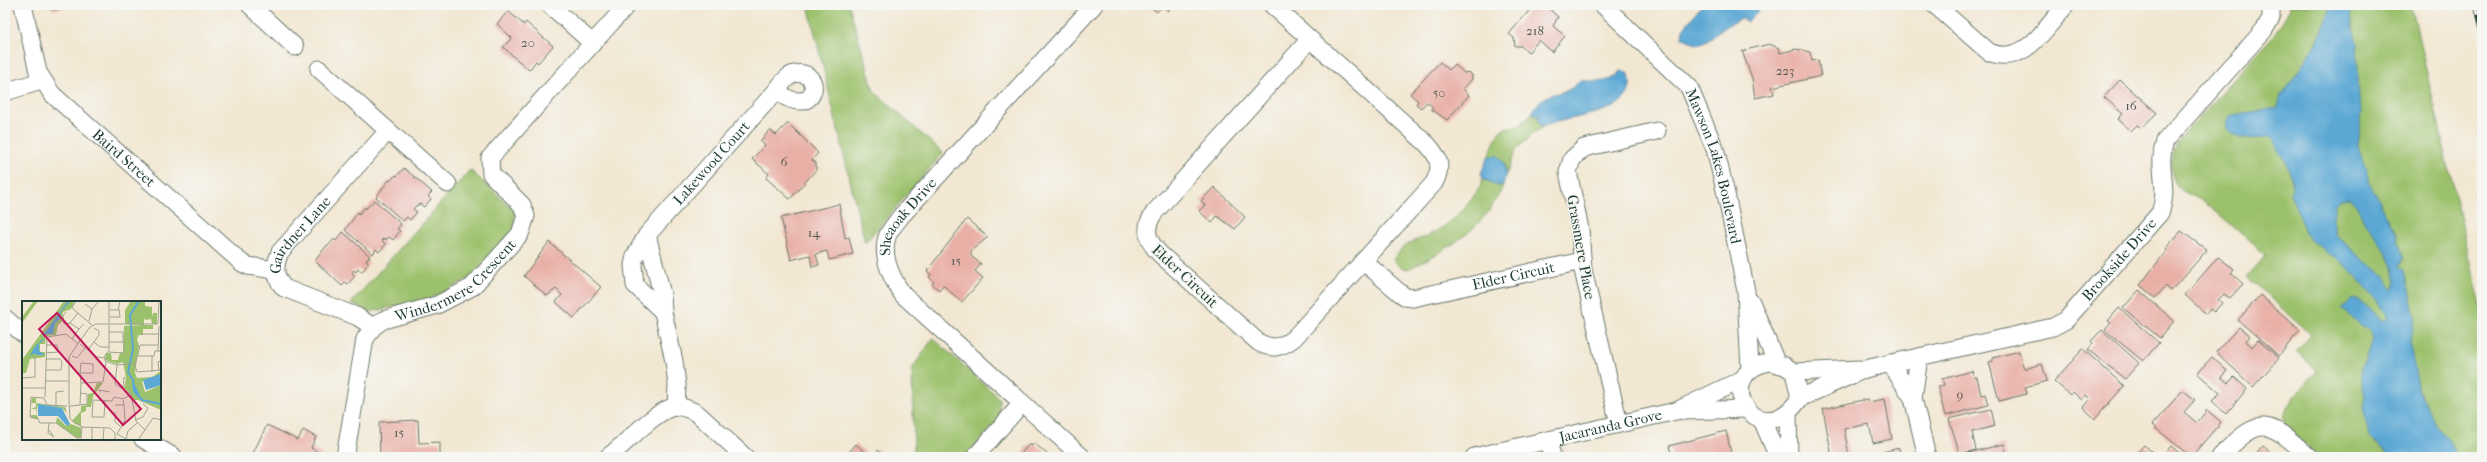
<svg xmlns="http://www.w3.org/2000/svg" width="2487" height="462" font-family="'IM FELL French Canon',serif">
<style>
.green{fill:#9cc16c;stroke:#5e7f50}
.water{fill:#5ba8d4;stroke:#3d7284;fill-rule:evenodd}
.building{fill:#e9b0a7}
.lines{fill:none;stroke-linecap:round;stroke-linejoin:round}
.minor-casing{stroke:#69786b;stroke-width:19}
.minor{stroke:#fff;stroke-width:17}
.rail-casing{stroke:#1f3d34;stroke-width:4.5}
.rail{stroke:#f6f6f2;stroke-width:3;stroke-dasharray:9;stroke-linecap:butt}
.labels{text-anchor:middle;dominant-baseline:central;stroke-width:3;stroke-linejoin:round;paint-order:stroke}
.number-label{font-size:13px;fill:#525a51}
.street-label{font-size:15px;fill:#1f3d34;stroke:#f6f6f2}
.inset-river{fill:none;stroke:#5ba8d4;stroke-width:2}
.inset-road{fill:none;stroke:#9ea393;stroke-width:1}
.view{fill:#c2185b;fill-opacity:0.15;stroke:#c2185b;stroke-width:2}
.inset-edge{fill:none;stroke:#1f3d34;stroke-width:2}
</style>
<rect width="100%" height="100%" fill="#f6f6f2"/>
<filter id="ink" filterUnits="userSpaceOnUse"><feTurbulence type="fractalNoise" baseFrequency=".025" numOctaves="2"/><feDisplacementMap in="SourceGraphic" scale="8" xChannelSelector="R" yChannelSelector="G"/><feConvolveMatrix kernelMatrix="1 2 1 2 8 2 1 2 1" color-interpolation-filters="sRGB"/></filter>
<filter id="wash" filterUnits="userSpaceOnUse"><feTurbulence type="fractalNoise" baseFrequency=".012" numOctaves="4" result="noise"/><feDisplacementMap in="SourceGraphic" scale="16" xChannelSelector="R" yChannelSelector="G"/><feGaussianBlur stdDeviation="0.9" result="paint"/><feColorMatrix in="noise" values="0 0 0 0 0 0 0 0 0 0 0 0 0 0 0 0 0 1.4 0 .05"/><feComposite in="paint" operator="in"/></filter>
<g filter="url(#wash)">
<rect width="100%" height="100%" fill="#f2e7d2"/>
<g class="green">
<polygon points="808,5 849,5 874,91 943,153 865,243"/>
<path d="M2292 5H2411L2482 310V457H2320C2312 449 2289 433 2285 422 2280 406 2308 382 2317 371L2296 352 2311 335 2247 277 2266 255C2245 238 2224 217 2202 201 2192 194 2181 194 2175 182 2167 167 2172 155 2178 141L2275 34Z"/>
<polygon points="1532,113 1540,115 1539,124 1543,127 1531,135 1530,138 1517,148 1506,175 1505,163 1497,155 1488,157 1499,132 1505,128 1519,125"/>
<polygon points="470,170 515,211 514,229 470,278 429,299 370,312 351,303"/>
<path d="M1483 179 1498 186H1503C1484 230 1448 249 1408 269L1400 267 1393 260C1407 238 1419 242 1438 230 1455 220 1477 197 1483 179Z"/>
<polygon points="933,338 999,398 1000,418 966,457 911,457 914,454 912,369"/>
</g>
<g class="water">
<path d="M1702 5H1770L1760 9 1747 22 1741 18C1725 25 1715 38 1697 45L1682 37 1683 29Z"/>
<path d="M2332 5H2349L2357 45 2359 99 2362 112 2358 146 2373 192 2395 231 2404 258 2400 266 2405 270 2415 318 2410 345 2419 391 2439 429 2448 440 2457 457H2393L2369 437 2363 406 2365 395 2361 380V370L2373 339 2369 330 2361 326 2342 309 2351 300 2358 299 2383 320 2387 317 2374 296 2339 259 2314 243 2305 233 2290 193 2293 188 2290 172 2273 138C2256 138 2239 141 2226 130L2227 121 2232 115 2278 108 2280 97 2316 46ZM2349 198C2361 207 2362 221 2371 231 2383 246 2401 270 2393 290L2385 277 2336 236 2333 219 2335 204 2341 199Z"/>
<path d="M1622 70 1629 74C1640 117 1572 113 1543 127L1539 124V115L1532 113C1547 84 1564 101 1580 80 1597 82 1611 84 1622 70Z"/>
<path d="M1497 155C1508 164 1506 174 1503 186H1498L1483 179 1481 173 1488 157Z"/>
</g>
<g id="blocks">
<g class="building">
<polygon points="49,5 73,5 73,6 53,10"/>
<polygon points="1149,5 1174,5 1168,11 1162,6 1157,12"/>
<polygon points="1534,5 1545,5 1558,17 1553,26 1565,36 1552,52 1539,40 1528,53 1521,46 1515,46 1514,38 1509,34"/>
<polygon points="508,11 524,25 526,22 553,46 538,63 536,61 529,70 503,47 512,38 497,24"/>
<polygon points="1769,44 1779,48 1780,53 1796,49 1810,52 1812,61 1818,60 1821,76 1772,87 1774,94 1755,98 1752,78 1742,51"/>
<polygon points="1440,62 1449,70 1454,64 1464,73 1469,72 1472,75 1472,79 1463,89 1469,95 1447,120 1431,109 1433,107 1427,102 1421,108 1416,104 1418,101 1410,94"/>
<polygon points="2120,80 2157,113 2141,128 2137,125 2131,131 2118,119 2123,114 2104,97"/>
<polygon points="788,123 818,153 812,160 816,163 816,170 790,199 766,178 769,174 752,159 765,145 760,141 770,130 776,135"/>
<polygon points="404,168 432,192 428,196 431,199 424,207 420,204 416,206 413,209 417,212 410,220 407,217 403,221 376,197 389,180 390,181 396,175 397,176"/>
<polygon points="1214,187 1245,217 1235,229 1217,216 1212,223 1199,211 1205,205 1201,201"/>
<polygon points="374,200 401,224 397,229 400,231 393,240 389,237 386,240 385,238 382,241 386,244 379,252 376,249 373,254 345,230 358,212 359,214 365,207 366,209"/>
<polygon points="839,204 845,238 849,237 853,254 829,260 827,251 816,254 819,265 812,267 810,255 791,260 781,218"/>
<polygon points="967,219 988,237 971,251 971,256 981,264 975,271 983,278 962,302 943,285 939,290 932,284 934,282 929,277 931,275 927,271"/>
<polygon points="2181,231 2207,250 2171,291 2166,286 2155,298 2140,285 2167,250 2165,249"/>
<polygon points="343,232 370,256 366,260 369,263 362,272 358,269 356,272 354,270 352,273 355,276 348,284 345,282 342,286 315,261 327,245 328,246 334,239 336,241"/>
<polygon points="549,242 601,287 574,318 556,302 562,295 556,289 547,296 524,276"/>
<polygon points="2218,257 2234,269 2231,273 2243,284 2230,298 2224,294 2218,300 2222,303 2214,312 2210,309 2206,314 2185,295"/>
<polygon points="2139,290 2174,321 2160,338 2123,308"/>
<polygon points="2260,295 2300,330 2279,356 2238,320"/>
<polygon points="2119,308 2159,343 2143,361 2105,330 2111,323 2108,321"/>
<polygon points="2239,327 2250,336 2246,341 2252,347 2258,340 2279,358 2253,387 2216,352"/>
<polygon points="2102,330 2139,363 2125,379 2088,350 2093,343 2091,341"/>
<polygon points="2083,349 2124,386 2095,419 2083,407 2090,399 2086,395 2082,400 2073,392 2070,395 2054,381"/>
<polygon points="2019,351 2024,369 2042,364 2047,381 2025,387 2027,394 1999,401 1989,362 1993,361 1993,358"/>
<polygon points="2212,357 2227,371 2221,377 2228,383 2234,377 2247,389 2226,414 2212,401 2220,393 2197,373"/>
<polygon points="1972,371 1974,377 1977,377 1981,395 1985,394 1988,405 1945,416 1938,387 1944,385 1942,379"/>
<polygon points="2183,390 2195,400 2184,412 2197,423 2207,410 2221,422 2191,457 2152,425"/>
<polygon points="1867,399 1868,402 1885,399 1892,439 1873,443 1869,424 1844,429 1849,456 1832,457 1823,409"/>
<polygon points="1991,409 1995,426 1972,432 1976,450 1960,454 1949,419"/>
<polygon points="418,420 419,443 440,442 440,457 380,457 379,422"/>
<polygon points="267,425 298,440 303,430 316,437 311,448 322,454 321,457 251,457"/>
<polygon points="1726,431 1732,457 1672,457 1669,446"/>
<polygon points="1034,443 1047,454 1045,457 1022,457 1021,454 1029,444 1032,446"/>
<polygon points="856,444 870,457 845,457"/>
<polygon points="2004,444 2007,457 1956,457 1956,456"/>
<polygon points="2144,445 2158,457 2133,457"/>
<polygon points="2171,446 2184,457 2162,457"/>
<polygon points="2263,446 2276,457 2254,457"/>
<polygon points="1899,448 1901,457 1866,457 1866,456"/>
<polygon points="878,450 886,457 871,457"/>
</g>
</g>
</g>
<g filter="url(#ink)">
<use href="#blocks" fill-opacity="0" stroke="#69786b" stroke-width="1"/>
<g class="lines">
<g class="minor-casing">
<g id="minor">
<path id="s1" d="M23 5 38 72 52 94 242 263 248 266 275 270"/>
<polyline points="250,5 295,47"/>
<polyline points="550,5 592,43"/>
<path d="M1272 5 1427 144C1439 157 1443 166 1434 183L1294 338C1281 348 1272 350 1258 342L1160 254C1147 241 1143 229 1154 213L1310 39"/>
<path id="s2" d="M1603 5 1689 87 1715 149 1726 194 1746 291 1750 369"/>
<path d="M1935 5 1989 52C2024 67 2045 28 2066 5"/>
<polyline points="319,69 448,184"/>
<polyline points="5,92 41,81"/>
<polyline points="647,235 662,294 663,312 674,361 677,385 676,407"/>
<path id="s3" d="M1363 261 1400 293 1406 297 1413 298 1582 261"/>
<polyline points="1751,302 1776,362"/>
<path id="s4" d="M663 312 635 285 633 265 635 256 647 235 776 91C781 85 787 75 795 74 824 68 819 123 776 91"/>
<polyline points="5,318 23,334"/>
<path id="s5" d="M373 327 358 317 284 288C274 277 274 266 280 252L388 131"/>
<polyline points="1919,357 1913,398 1927,457"/>
<path d="M1770 362 1785 366 1794 372 1800 398C1758 459 1707 373 1770 362Z"/>
<polyline points="1890,363 1913,398"/>
<polyline points="1794,372 1859,369"/>
<path id="s6" d="M1800 398 1865 369 2053 327 2066 320 2160 213C2170 186 2156 168 2165 141L2264 30 2271 18V5"/>
<polyline points="1684,411 1747,409"/>
<polyline points="1788,414 1789,457"/>
<polyline points="1762,420 1778,457"/>
<polyline points="1619,424 1583,270 1580,229 1568,172 1572,159 1584,148 1657,131"/>
<polyline points="143,439 174,457"/>
<polyline points="1548,440 1552,457"/>
<path id="s7" d="M345 457 365 339 373 327 383 320 437 305 472 287 520 234 526 216 522 205 491 174 490 158 627 5"/>
<path d="M608 457C625 445 656 409 675 407 683 406 691 410 698 414L745 457"/>
<polyline points="975,457 1022,403"/>
<path id="s8" d="M1082 457 903 295C892 279 881 257 887 237 889 230 897 222 901 216L1094 5"/>
<path id="s9" d="M1474 457 1676 411 1743 379"/>
<path d="M2220 457C2260 415 2268 419 2309 457"/>
</g>
</g>
<use href="#minor" class="minor"/>
<g class="rail-casing">
<polyline id="rail" points="2476,5 2482,30"/>
</g>
<use href="#rail" class="rail"/>
</g>
</g>
<g class="labels">
<g class="number-label">
<text x="1535" y="30">218</text>
<text x="528" y="42">20</text>
<text x="1785" y="70">223</text>
<text x="1439" y="92">50</text>
<text x="2131" y="105">16</text>
<text x="784" y="161">6</text>
<text x="814" y="232">14</text>
<text x="956" y="260">15</text>
<text x="1960" y="394">9</text>
<text x="399" y="432">15</text>
</g>
<g class="street-label">
<text stroke="none"><textPath href="#s1" startOffset="191">Baird Street</textPath></text>
<text stroke="none"><textPath href="#s4" startOffset="189">Lakewood Court</textPath></text>
<text stroke="none"><textPath href="#s2" startOffset="202">Mawson Lakes Boulevard</textPath></text>
<text stroke="none"><textPath href="#s8" startOffset="331">Sheaoak Drive</textPath></text>
<text stroke="none"><textPath href="#s5" startOffset="161">Gairdner Lane</textPath></text>
<text transform="translate(1581 247) rotate(80)">Grassmere Place</text>
<text stroke="none"><textPath href="#s6" startOffset="359">Brookside Drive</textPath></text>
<text transform="translate(1185 276) rotate(43)">Elder Circuit</text>
<text stroke="none"><textPath href="#s3" startOffset="166">Elder Circuit</textPath></text>
<text stroke="none"><textPath href="#s7" startOffset="231">Windermere Crescent</textPath></text>
<text stroke="none"><textPath href="#s9" startOffset="140">Jacaranda Grove</textPath></text>
</g>
</g>
<g transform="translate(22 301)">
<rect width="139" height="139" fill="#f2e7d2"/>
<path d="M12 0H16L0 22V16ZM42 0H53L49 8 41 11 40 21 36 24 34 34 24 35 23 43H18V51H23V56L8 58 4 72H0V59ZM109 0H125L123 1V5L130 6V16L131 12H135V23H130L129 18 123 19 122 16V24H131V28H121V34H117L115 38 117 45 113 72 115 77 130 76 139 70V73L128 78H123L120 81 123 91 139 84V109L116 99H112L108 92 102 87 104 77 101 61 95 63 83 59 84 52H89L90 59H96L98 52 101 51 102 25 120 24 103 23V9ZM75 82H81L71 95 69 106H64V110L59 112V125L53 123 50 120 59 110V105L65 104 66 93 71 92ZM10 97H14V102L43 106 45 112 40 107 16 103 14 113 17 118 9 117V114H14V108H9L14 106V102H9ZM35 116 44 125 49 123 59 127V136L55 137 34 122Z" fill="#9cc16c"/>
<path d="M48 0 39 11 38 18 33 22 31 33H25L20 36 45 1ZM21 37V40L17 42V50L23 54H14L13 52 8 55 12 47ZM139 73V84L124 89 121 79ZM16 103 40 107 48 123 45 125 36 115H16Z" fill="#5ba8d4"/>
<path class="inset-river" d="M117 0 108 14 111 48 106 71 111 79 112 90 120 99 139 103M111 82 117 95"/>
<path class="inset-road" d="M54 0 50 7 70 24M63 3 70 8 77 0M88 9H96L98 0M44 11 41 15 42 23 48 22 56 12M88 16H98L97 8M67 20 70 8M48 22 57 28 62 23M87 22V0M136 23 137 0M87 24V50L83 54V60L95 64 114 62M87 31H101V41M119 33H137M50 38 57 28M59 38 47 56V99L48 118 60 126M72 41 78 46H87M58 43 75 56 83 57M55 44 68 26 74 23H136M66 49 77 34V30L72 27M136 50 137 25M139 50H133L132 55H115L113 64 115 71 139 69M87 51 101 52 102 49V41H87M24 52 36 51 35 44H24M116 54 118 44H136M50 55 55 57 63 47M95 64 93 83 109 93 114 120 123 129M24 69H39L40 61 38 58H24M137 70 136 61 139 60M130 71V55M58 72 59 62 71 63V72H58L59 82M0 77 13 76V56M23 80H46M101 86 102 77 103 76 102 78M0 87H23M78 91 77 89 88 91M23 96 25 36 44 33 55 42M83 100 82 116H70L71 100V99L90 100 92 96 101 98 110 93M34 104V91L42 90M58 104 65 103V93L58 92M93 104H102L101 99M102 104 103 119 95 133 104 138 106 130 115 122M45 105 25 104 22 97 9 96 8 116 16 118 18 122H34L55 137H59L60 126M48 105 58 104 59 82 81 81 84 61M93 111V121L98 125M113 119 121 116 126 107 121 103M27 122 26 132 32 136 27 129M59 126 88 127 93 132V139M70 139V126M81 139 82 127M116 139 131 117 139 119"/>
<path class="view" d="M35 12 119 108 101 124 17 28Z"/>
<rect width="139" height="139" class="inset-edge"/>
</g>
<rect width="2487" height="462" fill="none" stroke="#f6f6f2" stroke-width="20"/>
</svg>
